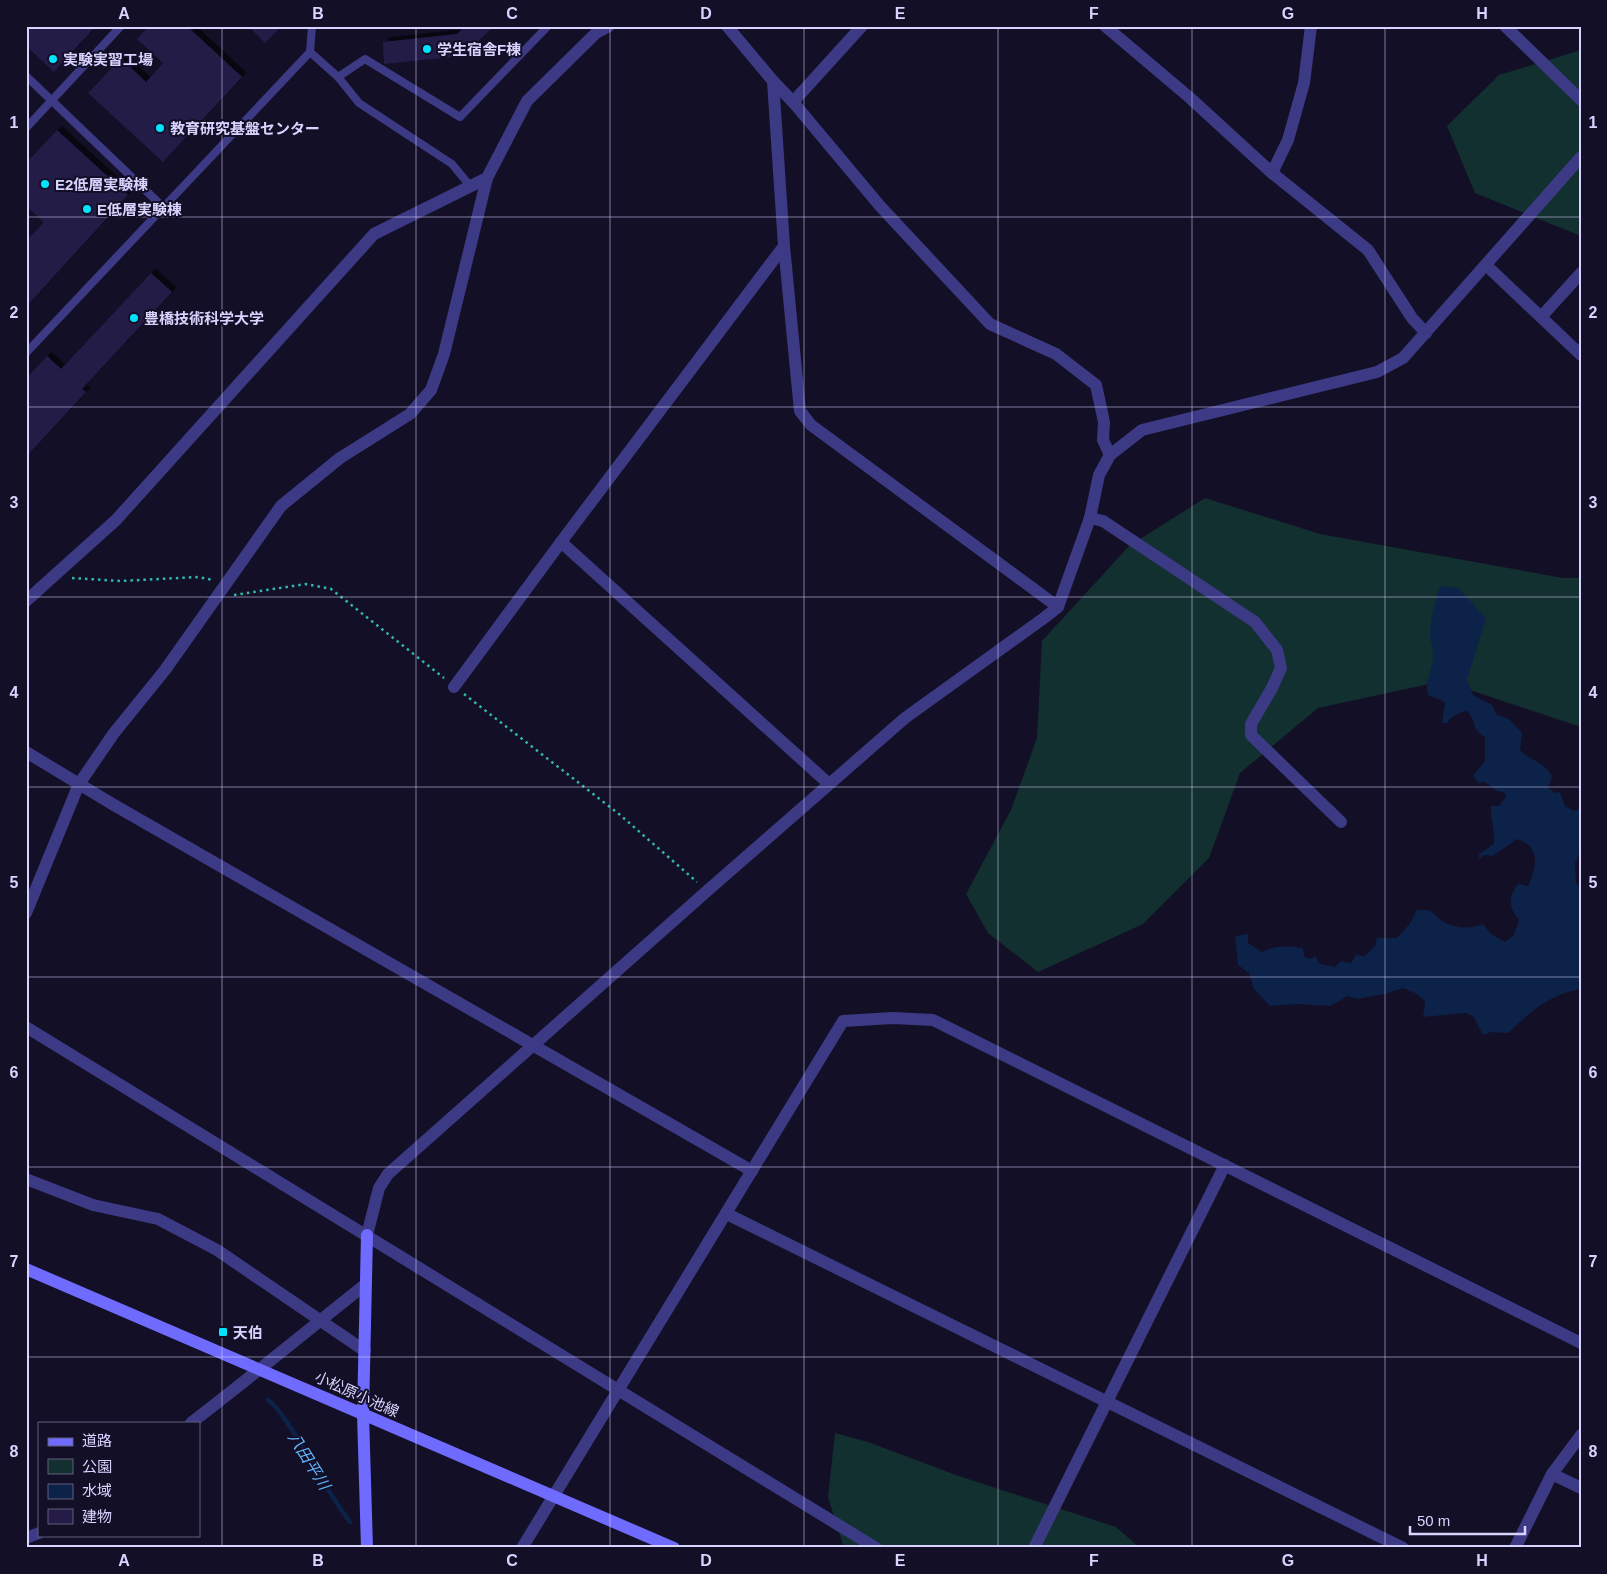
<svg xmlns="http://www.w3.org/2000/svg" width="1607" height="1574" font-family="Arial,'Noto Sans JP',sans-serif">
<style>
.green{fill:#12302f}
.water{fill:#0c2248}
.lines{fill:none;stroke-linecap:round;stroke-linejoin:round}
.stream{stroke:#0c2248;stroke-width:4.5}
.building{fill:#241b47;filter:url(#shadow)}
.path{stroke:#2fb8b0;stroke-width:2.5;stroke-dasharray:2.5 4;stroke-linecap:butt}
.lane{stroke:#3d3a85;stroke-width:8}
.street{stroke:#3d3a85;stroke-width:12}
.secondary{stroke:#6f6bff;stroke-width:12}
.grid{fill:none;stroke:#d9d4ff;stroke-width:1;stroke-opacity:0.55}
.poi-dot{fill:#00e5ff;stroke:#130f26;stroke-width:2}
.labels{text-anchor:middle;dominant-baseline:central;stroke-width:4;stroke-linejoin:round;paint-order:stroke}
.poi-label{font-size:15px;font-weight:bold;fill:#d9d4ff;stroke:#130f26;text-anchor:start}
.street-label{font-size:15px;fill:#d9d4ff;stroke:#130f26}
.water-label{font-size:16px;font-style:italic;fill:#62b6ff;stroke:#130f26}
.neatline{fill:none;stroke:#d9d4ff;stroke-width:2}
.grid-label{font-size:16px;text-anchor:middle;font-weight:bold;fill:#d9d4ff}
</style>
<defs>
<filter id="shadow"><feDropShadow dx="4.5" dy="-4.5" stdDeviation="0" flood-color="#0009"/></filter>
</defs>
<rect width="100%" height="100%" fill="#130f26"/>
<g class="green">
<polygon points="1581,50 1581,236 1475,193 1447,126 1499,75"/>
<polygon points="1205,498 1320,534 1563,578 1581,578 1581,727 1443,681 1318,708 1240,773 1209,858 1143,924 1038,972 988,933 966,894 1011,810 1037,738 1042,641 1129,546"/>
<polygon points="835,1433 868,1442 956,1475 1116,1527 1140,1548 844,1548 828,1497"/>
</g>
<path class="water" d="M1440 586 1458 588 1486 618 1467 680 1473 695 1492 705 1497 715 1509 719 1522 733 1520 750C1532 762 1542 760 1552 776L1548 788 1556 793 1560 792 1565 806 1574 811 1581 808V850L1575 863 1576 884 1581 886V989C1550 994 1530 1012 1508 1033L1491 1032 1483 1035 1474 1017 1466 1013 1423 1017 1425 1001 1415 993 1403 988 1385 994 1357 999 1348 996 1330 1006 1297 1004 1270 1006 1254 989 1249 973 1238 965 1235 936 1248 934V943L1262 952C1276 945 1287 946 1303 948L1304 956 1310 959 1315 956 1320 964 1335 967 1341 961 1351 963 1356 955 1365 956 1375 946 1377 938H1396C1405 930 1413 922 1416 910 1437 908 1432 917 1448 924 1459 929 1472 928 1483 924L1491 934 1505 942 1514 935 1519 920C1508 905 1508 899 1518 884L1528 886C1537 867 1541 847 1517 839L1493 856 1485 855 1479 859V854L1494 844C1495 831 1490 819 1491 806H1499L1506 797 1504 792 1497 791 1485 782 1478 783 1473 776 1485 761V737C1470 728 1478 722 1466 710L1452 717 1447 723H1442L1445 702 1428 695C1424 680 1433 670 1433 656 1433 650 1431 643 1430 636 1430 618 1435 603 1440 586Z"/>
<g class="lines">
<path class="stream" d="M268 1400C278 1407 283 1417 290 1427 311 1458 327 1492 350 1522"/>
</g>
<g class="building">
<polygon points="26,26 96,26 54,72 26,46"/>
<polygon points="149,26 187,26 242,77 163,162 88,93 121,58 146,82 163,63 137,39"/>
<polygon points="248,26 282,26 265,43"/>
<polygon points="465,26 494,26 463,56 384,64 383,42 457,34"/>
<polygon points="57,130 128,195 26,307 26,241 44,222 26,206 26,163"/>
<polygon points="151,273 172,292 82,389 86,392 26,457 26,379 47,356 61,369"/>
</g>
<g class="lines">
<g class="path">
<polyline points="72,578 120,581 198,577 213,580"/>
<polyline points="234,595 306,584 331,589 444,678"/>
<polyline points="464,694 619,814 697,882"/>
</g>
<g class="lane">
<polyline points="310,52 338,77 359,103 452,164 471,187"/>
<polyline points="26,76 163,207"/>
<polyline points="338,77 365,59 460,117 548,26"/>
<polyline points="26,128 121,26"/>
<polyline points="26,353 310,52 312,26"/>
</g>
<g class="street">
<polyline points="727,26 773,81 784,246 561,542 829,784"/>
<polyline points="1105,26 1189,97 1272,173 1368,250 1412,318 1426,333"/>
<polyline points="1505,26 1581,100"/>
<polyline points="773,81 793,102 880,206 990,324 1056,354 1096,385 1104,422 1103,440 1110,455"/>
<polyline points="793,102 862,26"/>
<polyline points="1272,173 1288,140 1304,83 1311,26"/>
<polyline points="784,246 800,411 811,425 1058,607"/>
<polyline points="1486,265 1581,355"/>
<polyline points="1541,317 1581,273"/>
<polyline points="1090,518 1103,521 1255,622 1277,650 1281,668 1272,688 1251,724 1251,735 1341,822"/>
<polyline points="26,601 116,520 374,234 487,178 527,101 596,33 609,26"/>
<polyline points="454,687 561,542"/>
<polyline points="26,752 114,805 752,1171"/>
<polyline points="26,913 79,784 114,733 165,670 281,506 340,458 410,414 431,390 444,354 487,178"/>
<polyline points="26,1027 876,1548"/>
<polyline points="26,1179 93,1205 158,1219 217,1250 365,1351"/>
<polyline points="727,1214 1403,1548"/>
<polyline points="367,1235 379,1188 388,1174 707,891 905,718 1044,618 1058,607 1090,518 1099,475 1110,455 1142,430 1377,372 1403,358 1581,157"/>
<path d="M191 1423C251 1377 308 1330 366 1284"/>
<polyline points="1552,1474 1581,1488"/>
<polyline points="26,1538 39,1533"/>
<polyline points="522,1548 843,1021 893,1018 933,1020 1581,1343"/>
<polyline points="1034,1548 1225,1165"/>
<polyline points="1515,1548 1552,1474 1581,1435"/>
</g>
<g class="secondary">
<polyline points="367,1235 363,1414 367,1548"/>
<polyline points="26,1269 674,1548"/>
</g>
</g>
<path class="grid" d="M222 26V1548M416 26V1548M610 26V1548M804 26V1548M998 26V1548M1192 26V1548M1385 26V1548M26 217H1581M26 407H1581M26 597H1581M26 787H1581M26 977H1581M26 1167H1581M26 1357H1581"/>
<g class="poi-dot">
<circle cx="427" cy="49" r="5"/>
<circle cx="53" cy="59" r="5"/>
<circle cx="160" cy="128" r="5"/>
<circle cx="45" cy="184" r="5"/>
<circle cx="87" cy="209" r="5"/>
<circle cx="134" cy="318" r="5"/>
<rect x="218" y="1327" width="10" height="10" rx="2.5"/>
</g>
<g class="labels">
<g class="poi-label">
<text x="437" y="49">学生宿舎F棟</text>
<text x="63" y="59">実験実習工場</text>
<text x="170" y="128">教育研究基盤センター</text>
<text x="55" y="184">E2低層実験棟</text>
<text x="97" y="209">E低層実験棟</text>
<text x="144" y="318">豊橋技術科学大学</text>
<text x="233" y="1332">天伯</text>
</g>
<g class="street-label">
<text transform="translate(357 1394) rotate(24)">小松原小池線</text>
</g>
<g class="water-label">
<text transform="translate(309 1461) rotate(58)">八田平川</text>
</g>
</g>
<rect width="1607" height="1574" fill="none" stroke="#130f26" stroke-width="55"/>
<rect x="38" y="1422" width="162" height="115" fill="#130f26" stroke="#625e7d"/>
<rect x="48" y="1438" width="25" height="8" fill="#6f6bff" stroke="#625e7d"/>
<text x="82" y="1446" font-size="15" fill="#d9d4ff">道路</text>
<rect x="48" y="1459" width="25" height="15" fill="#12302f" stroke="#625e7d"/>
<text x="82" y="1472" font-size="15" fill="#d9d4ff">公園</text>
<rect x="48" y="1484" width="25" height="15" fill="#0c2248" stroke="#625e7d"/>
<text x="82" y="1496" font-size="15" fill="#d9d4ff">水域</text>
<rect x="48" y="1509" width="25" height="15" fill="#241b47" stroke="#625e7d"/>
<text x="82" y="1522" font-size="15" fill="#d9d4ff">建物</text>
<path d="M1410 1526v8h115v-8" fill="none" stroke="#d9d4ff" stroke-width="2.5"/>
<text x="1417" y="1526" font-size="15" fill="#d9d4ff" stroke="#130f26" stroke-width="4" paint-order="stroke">50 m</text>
<rect x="28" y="28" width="1552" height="1518" class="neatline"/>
<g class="grid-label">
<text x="124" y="19">A</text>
<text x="318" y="19">B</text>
<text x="512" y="19">C</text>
<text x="706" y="19">D</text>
<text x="900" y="19">E</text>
<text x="1094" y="19">F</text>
<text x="1288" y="19">G</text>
<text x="1482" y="19">H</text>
<text x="14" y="128">1</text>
<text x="1593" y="128">1</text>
<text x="14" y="318">2</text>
<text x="1593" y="318">2</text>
<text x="14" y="508">3</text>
<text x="1593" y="508">3</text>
<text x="14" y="698">4</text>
<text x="1593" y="698">4</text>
<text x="14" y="888">5</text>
<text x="1593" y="888">5</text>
<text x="14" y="1078">6</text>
<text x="1593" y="1078">6</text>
<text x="14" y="1267">7</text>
<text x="1593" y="1267">7</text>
<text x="14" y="1457">8</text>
<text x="1593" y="1457">8</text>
<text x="124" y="1566">A</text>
<text x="318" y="1566">B</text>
<text x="512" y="1566">C</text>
<text x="706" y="1566">D</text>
<text x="900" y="1566">E</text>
<text x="1094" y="1566">F</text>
<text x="1288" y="1566">G</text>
<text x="1482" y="1566">H</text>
</g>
</svg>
